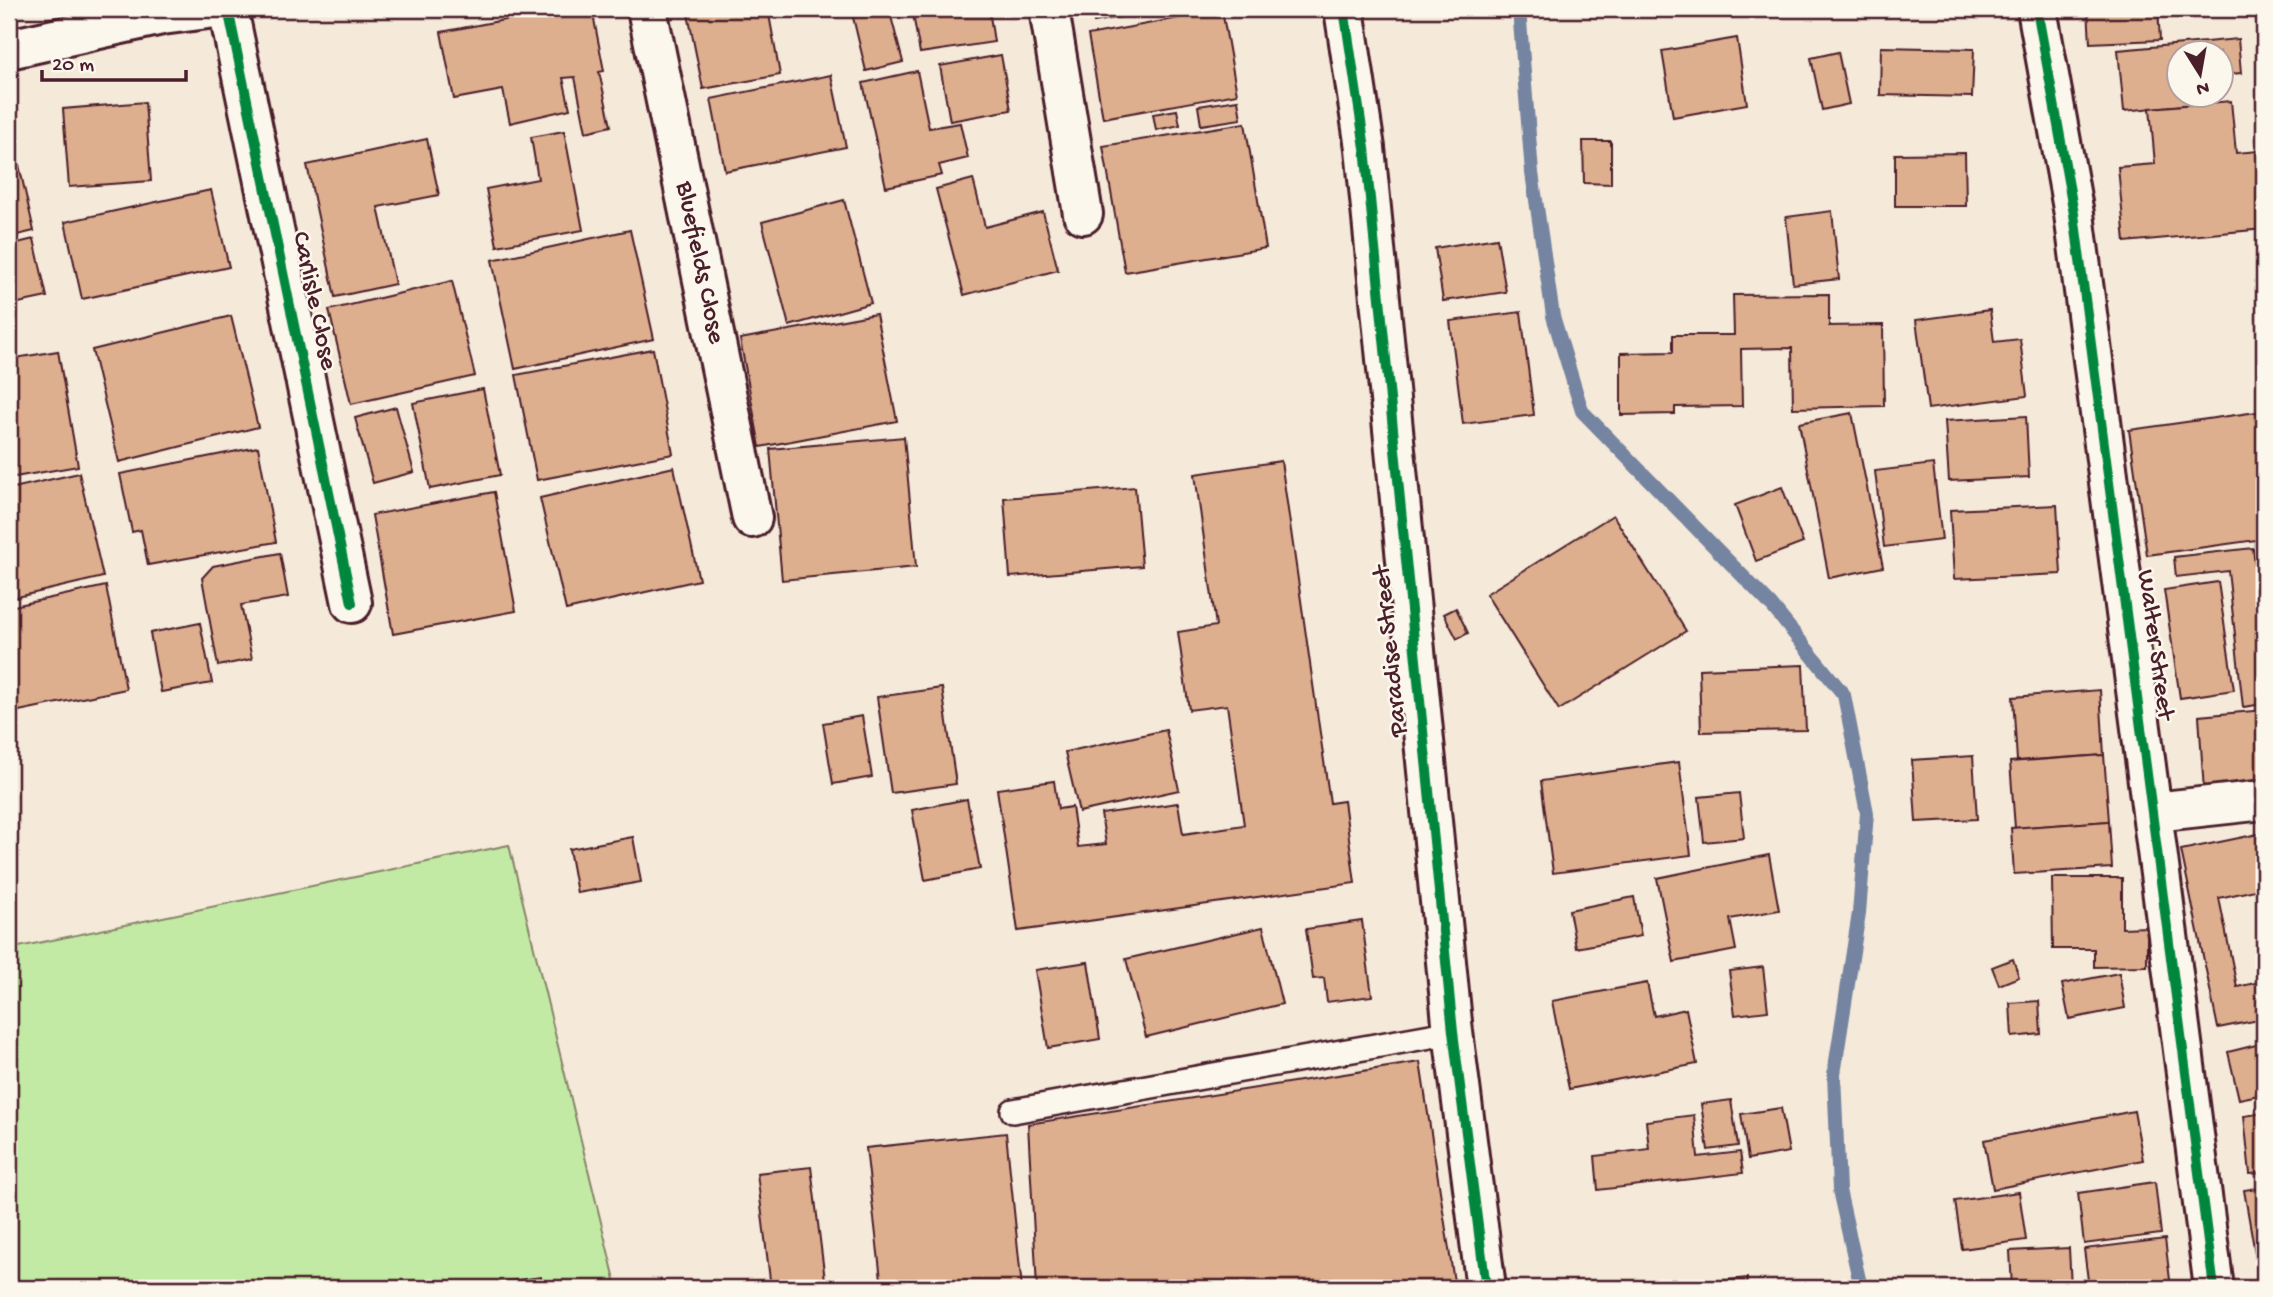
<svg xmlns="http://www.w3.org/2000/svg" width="2273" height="1297" font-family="'Gochi Hand',sans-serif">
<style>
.green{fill:#c3eaa5;stroke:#868468;stroke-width:2}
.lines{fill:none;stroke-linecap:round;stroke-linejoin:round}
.stream{stroke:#7484a0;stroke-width:14}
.building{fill:#ddaf8f;stroke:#4a1f2b;stroke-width:2}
.service-casing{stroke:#4a1f2b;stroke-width:28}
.minor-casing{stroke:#4a1f2b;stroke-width:44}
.service{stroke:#fbf7ec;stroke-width:23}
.minor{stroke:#fbf7ec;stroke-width:38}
.cycleway-casing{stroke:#fbf7ec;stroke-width:15}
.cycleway{stroke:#00873e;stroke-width:10}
.labels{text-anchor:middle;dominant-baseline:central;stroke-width:5;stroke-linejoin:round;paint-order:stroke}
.street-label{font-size:26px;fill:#4a1f2b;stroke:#fbf7ec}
</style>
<rect width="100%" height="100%" fill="#f5e9d9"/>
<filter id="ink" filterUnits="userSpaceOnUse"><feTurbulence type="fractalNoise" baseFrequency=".0143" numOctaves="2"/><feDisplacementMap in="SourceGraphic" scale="14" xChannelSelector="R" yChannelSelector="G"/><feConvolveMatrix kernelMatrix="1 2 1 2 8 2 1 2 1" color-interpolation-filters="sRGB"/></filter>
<g filter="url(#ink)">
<polygon class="green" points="509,845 617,1288 9,1288 9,949"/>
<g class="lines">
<polyline class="stream" points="1519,9 1532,173 1553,316 1582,411 1771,605 1844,695 1867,813 1859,913 1834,1074 1839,1190 1861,1288"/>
</g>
<g class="building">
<polygon points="562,9 592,9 604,71 599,72 611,126 586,132 575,77 563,78 570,109 510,123 503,90 454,99 441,32"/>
<polygon points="687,9 768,9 780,75 703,89"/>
<polygon points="851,9 889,9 903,62 866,71"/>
<polygon points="912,9 989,9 994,42 920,53"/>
<polygon points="1091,9 1164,9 1094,22"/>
<polygon points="2088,9 2158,9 2160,40 2090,43"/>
<polygon points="1222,10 1237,94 1103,118 1088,35"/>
<polygon points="1737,38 1747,104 1673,117 1662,51"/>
<polygon points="2238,39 2241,73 2220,75 2220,52 2178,52 2178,94 2203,94 2204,103 2124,111 2118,50"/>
<polygon points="1881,47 1974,49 1972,97 1880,95"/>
<polygon points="1838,52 1849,104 1822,110 1811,58"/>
<polygon points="1001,55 1011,110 950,121 940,66"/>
<polygon points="917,71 929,128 960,123 968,158 939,165 942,175 886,187 863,83"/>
<polygon points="831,75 846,147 725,171 711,99"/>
<polygon points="1238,100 1241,119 1201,125 1198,106"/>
<polygon points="2231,101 2236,153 2259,151 2264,229 2125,242 2118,167 2155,164 2150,108"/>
<polygon points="145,102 151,181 69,187 63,109"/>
<polygon points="1177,110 1180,125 1156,130 1153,114"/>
<polygon points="9,121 34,231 9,237"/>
<polygon points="1245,123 1266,248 1125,272 1103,146"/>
<polygon points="564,131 583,230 497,246 486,189 538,179 531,137"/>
<polygon points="427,139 439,195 378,207 395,284 335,297 307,165"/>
<polygon points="1583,141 1611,141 1611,184 1584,183"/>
<polygon points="1965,153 1966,206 1895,206 1895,154"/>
<polygon points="973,179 985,227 1043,212 1058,270 964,295 936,189"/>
<polygon points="211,190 229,267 82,299 65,222"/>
<polygon points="844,200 871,303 789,326 762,222"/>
<polygon points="1832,211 1839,279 1793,284 1786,217"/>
<polygon points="630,230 654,339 515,369 492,260"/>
<polygon points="1497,238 1506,292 1443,301 1435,248"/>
<polygon points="34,239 47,297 9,305 9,245"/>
<polygon points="452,281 475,376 351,404 329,310"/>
<polygon points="1829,294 1829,326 1883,325 1884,406 1793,408 1792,348 1741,349 1742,406 1675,407 1675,414 1621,415 1621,353 1673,352 1673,335 1734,335 1733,295"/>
<polygon points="1990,310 1994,342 2020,339 2027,396 1928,409 1916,320"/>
<polygon points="1521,312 1534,415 1463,424 1450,321"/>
<polygon points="876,314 897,421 760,447 740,339"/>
<polygon points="231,316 258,427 119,462 92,350"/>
<polygon points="653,349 673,454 537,480 516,375"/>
<polygon points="58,351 78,466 9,478 9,359"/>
<polygon points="483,389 500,475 430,489 413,403"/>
<polygon points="396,407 414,472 373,483 355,418"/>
<polygon points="2264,411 2264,539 2147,555 2129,430"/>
<polygon points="1852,413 1883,567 1829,578 1799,423"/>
<polygon points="2026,416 2029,477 1949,481 1945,421"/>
<polygon points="904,437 916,567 782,580 770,449"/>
<polygon points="258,447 276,542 148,565 141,530 132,532 120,474"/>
<polygon points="1281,461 1330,803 1344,801 1355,883 1018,931 997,789 1054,781 1058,809 1072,807 1078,847 1106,844 1101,814 1178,803 1183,834 1244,825 1227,705 1189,710 1178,632 1216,626 1195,474"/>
<polygon points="1933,464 1942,540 1884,547 1875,471"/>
<polygon points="674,467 699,580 566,610 540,498"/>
<polygon points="79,473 103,577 9,599 9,489"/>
<polygon points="1135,487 1142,566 1010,577 1004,498"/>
<polygon points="1782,487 1803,543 1756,561 1735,505"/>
<polygon points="494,492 516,611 393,634 372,515"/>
<polygon points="2057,505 2061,574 1954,579 1950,510"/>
<polygon points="1613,515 1686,631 1559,710 1486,594"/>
<polygon points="2253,548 2264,652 2264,704 2243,707 2228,571 2176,577 2174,557"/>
<polygon points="280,553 288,597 241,605 252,659 218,666 202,578 213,566"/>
<polygon points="2218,582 2234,690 2180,698 2164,590"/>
<polygon points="106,586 126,689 9,713 9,607"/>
<polygon points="1456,608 1468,633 1457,639 1444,614"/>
<polygon points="200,623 212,683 161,692 150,633"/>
<polygon points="1803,665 1806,730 1701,732 1699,669"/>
<polygon points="942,688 956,784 891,793 877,697"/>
<polygon points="2100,690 2104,755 2017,761 2013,697"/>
<polygon points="2264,710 2264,787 2204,791 2199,716"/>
<polygon points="862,716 872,777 833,784 823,723"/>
<polygon points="1166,730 1179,790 1079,812 1065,752"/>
<polygon points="2104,755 2109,821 2015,828 2010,762"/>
<polygon points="1973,756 1977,819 1916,822 1912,760"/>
<polygon points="1679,762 1691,855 1553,873 1541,781"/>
<polygon points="1739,793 1744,838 1704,842 1699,797"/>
<polygon points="967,799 980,869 925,880 912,810"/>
<polygon points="2109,821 2112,868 2014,874 2011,828"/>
<polygon points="2263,833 2264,888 2219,898 2237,987 2264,981 2264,1019 2218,1028 2181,850"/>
<polygon points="633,837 641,882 577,893 569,849"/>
<polygon points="1769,855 1779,910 1730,919 1736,950 1674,962 1657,878"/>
<polygon points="2052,878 2122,878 2122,928 2147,927 2147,966 2094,967 2094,949 2053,949"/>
<polygon points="1634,897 1641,936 1576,948 1569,910"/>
<polygon points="1362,921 1372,996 1327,1002 1324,978 1313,979 1306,929"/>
<polygon points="1263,927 1282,1004 1146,1037 1126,959"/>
<polygon points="2013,959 2019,977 1999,985 1992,967"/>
<polygon points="1088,962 1100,1039 1048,1048 1035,970"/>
<polygon points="1763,967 1768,1011 1735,1015 1729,971"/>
<polygon points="2119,973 2125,1008 2069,1019 2062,984"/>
<polygon points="1647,983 1654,1016 1686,1009 1697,1064 1569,1089 1552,1001"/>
<polygon points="2039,1001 2041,1034 2012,1037 2010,1003"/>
<polygon points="2264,1043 2264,1094 2239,1099 2228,1052"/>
<polygon points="1420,1062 1455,1288 1037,1288 1028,1124"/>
<polygon points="1731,1100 1738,1146 1708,1150 1701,1104"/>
<polygon points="1781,1108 1789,1152 1748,1159 1741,1114"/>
<polygon points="2134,1111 2143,1160 1993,1189 1984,1140"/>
<polygon points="2264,1113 2264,1173 2250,1174 2244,1116"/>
<polygon points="1694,1115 1698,1157 1740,1152 1743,1173 1598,1190 1595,1156 1649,1149 1646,1121"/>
<polygon points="1006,1133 1022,1288 882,1288 866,1148"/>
<polygon points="811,1167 826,1288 771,1288 757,1173"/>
<polygon points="2155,1182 2161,1234 2084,1244 2078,1193"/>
<polygon points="2264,1187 2264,1288 2261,1288 2244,1190"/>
<polygon points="2019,1192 2026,1240 1962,1249 1955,1201"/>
<polygon points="2165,1239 2171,1288 2089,1288 2084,1249"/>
<polygon points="2069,1248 2071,1288 2012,1288 2010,1251"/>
<polygon points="541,1277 542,1288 456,1288"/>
<polygon points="1747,1278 1748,1288 1649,1288"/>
</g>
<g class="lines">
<g class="service-casing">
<polyline id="service" points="1013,1111 1453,1032"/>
</g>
<g class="minor-casing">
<g id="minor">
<polyline points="228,9 352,603"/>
<path id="s1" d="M647 9 752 518"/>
<polyline points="1049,9 1083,214"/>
<polyline points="1344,9 1365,148 1453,1032 1486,1288"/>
<polyline points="2037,9 2074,214 2214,1288"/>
<polyline points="9,49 162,15 208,9"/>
<polyline points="2154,812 2264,800"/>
</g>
</g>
<use href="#service" class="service"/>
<use href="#minor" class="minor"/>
<g class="cycleway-casing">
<g id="cycleway">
<polyline points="228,9 352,603"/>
<polyline points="1344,9 1365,148 1453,1032 1486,1288"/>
<polyline points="2037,9 2074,214 2214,1288"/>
</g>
</g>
<use href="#cycleway" class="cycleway"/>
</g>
</g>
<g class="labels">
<g class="street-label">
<text stroke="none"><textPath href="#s1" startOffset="259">Bluefields Close</textPath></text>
<text transform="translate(313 301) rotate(78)">Carlisle Close</text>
<text transform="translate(2154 645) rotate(82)">Walter Street</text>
<text transform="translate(1392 651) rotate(-96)">Paradise Street</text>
</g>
</g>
<rect width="2273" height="1297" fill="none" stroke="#fbf7ec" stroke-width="35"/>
<rect x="18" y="18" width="2238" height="1262" fill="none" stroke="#4a1f2b" stroke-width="2.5" filter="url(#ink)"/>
<g transform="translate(2200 74) rotate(169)"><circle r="33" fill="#fbf7ec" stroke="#b4a19f" stroke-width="2"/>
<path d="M0-5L12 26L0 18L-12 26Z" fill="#4a1f2b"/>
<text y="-10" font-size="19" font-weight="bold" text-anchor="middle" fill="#4a1f2b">N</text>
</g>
<path d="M42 70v10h144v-10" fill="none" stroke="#4a1f2b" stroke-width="3.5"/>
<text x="52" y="70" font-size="21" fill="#4a1f2b" stroke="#fbf7ec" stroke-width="5" paint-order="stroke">20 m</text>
</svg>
